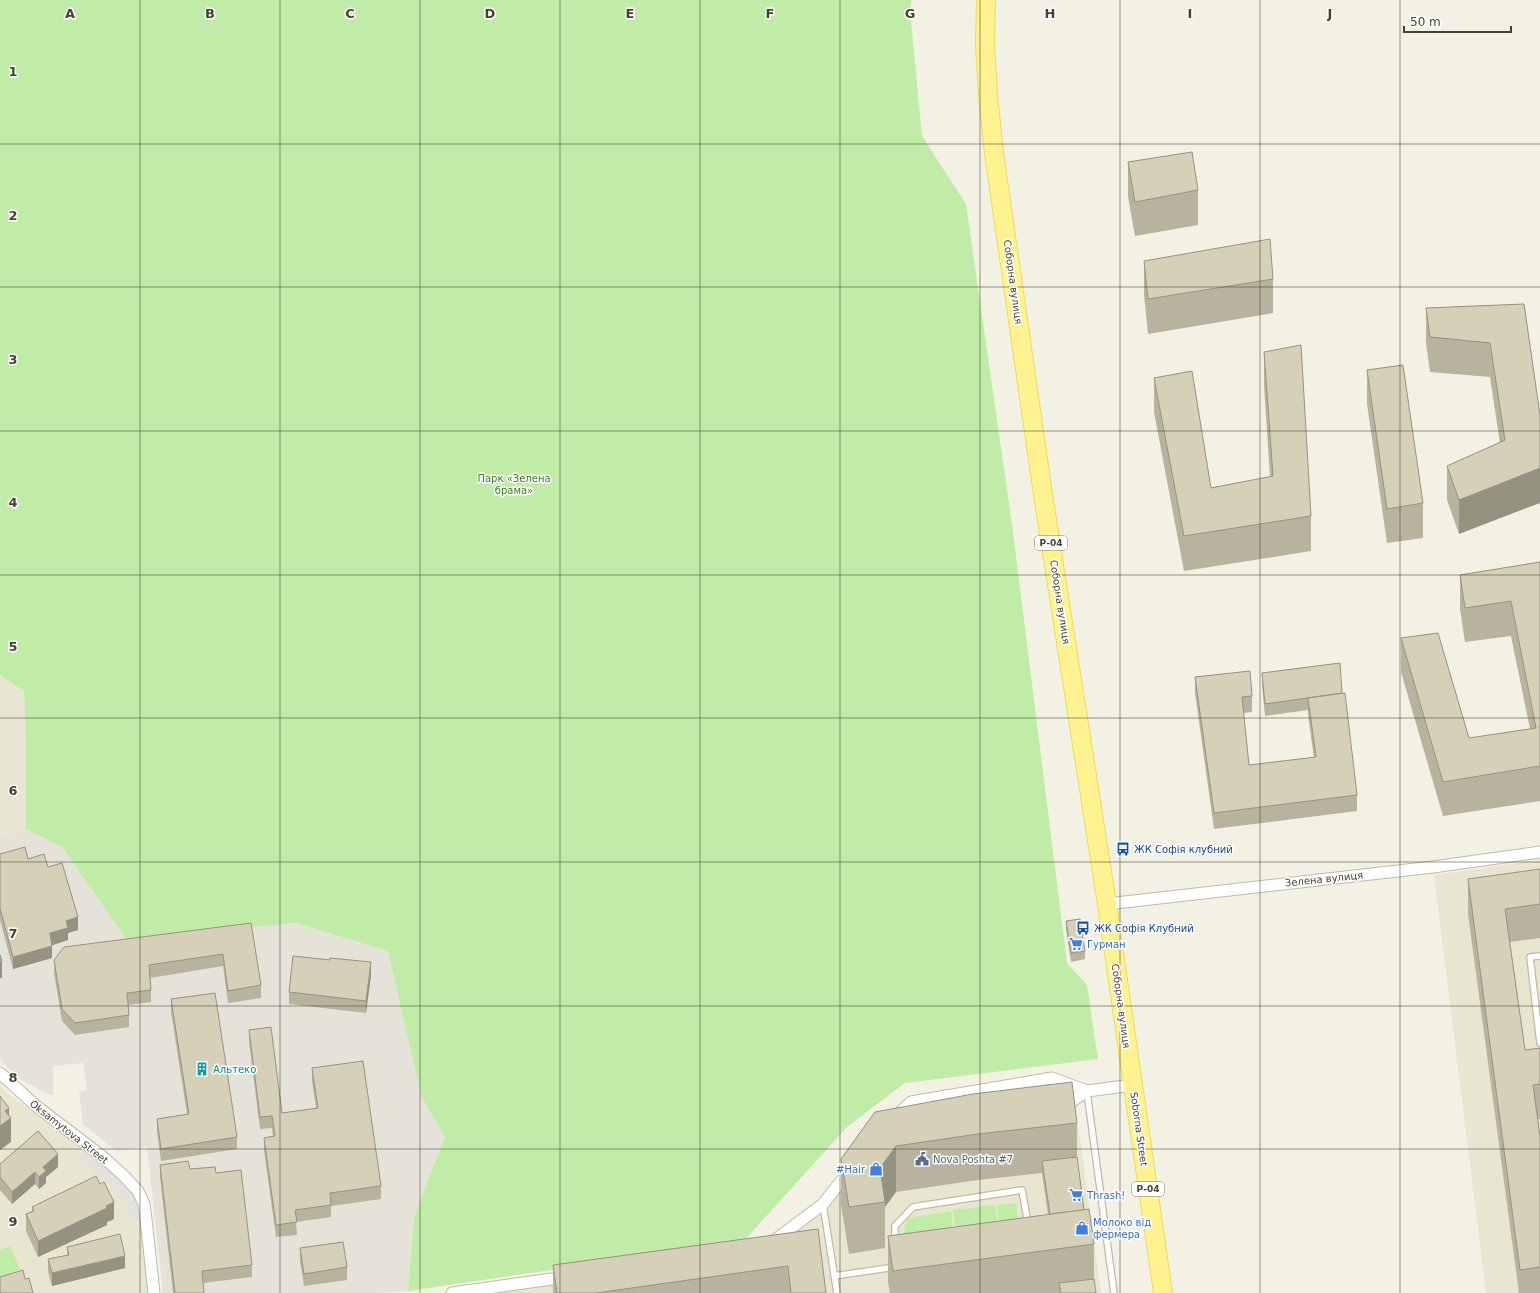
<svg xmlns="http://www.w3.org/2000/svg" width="1540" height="1293" font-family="'DejaVu Sans',sans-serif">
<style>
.residential{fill:#e8e5d1}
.industrial{fill:#e5e2d9}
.green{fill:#c1eca8}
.parking{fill:#e3e2dc}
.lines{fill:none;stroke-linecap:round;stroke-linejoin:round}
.service-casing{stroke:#c0bba5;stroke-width:8}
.minor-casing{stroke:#c0bba5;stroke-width:13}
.primary-casing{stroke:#eedb57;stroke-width:20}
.service{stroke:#fff;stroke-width:5.5}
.minor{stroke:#fff;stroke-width:11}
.primary{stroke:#fff391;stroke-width:18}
.wall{fill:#b8b39e}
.shaded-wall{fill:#969281}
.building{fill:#d6d0b8;stroke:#969281}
.grid{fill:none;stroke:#464233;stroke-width:1;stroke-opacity:0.55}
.labels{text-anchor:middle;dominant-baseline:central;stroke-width:3;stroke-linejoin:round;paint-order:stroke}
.shield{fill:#fff;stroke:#7e7b70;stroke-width:1}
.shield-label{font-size:9px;font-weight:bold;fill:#464233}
.street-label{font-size:10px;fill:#464233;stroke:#fff}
.park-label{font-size:10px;fill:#347c21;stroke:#fff}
.transit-label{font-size:10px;fill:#164399;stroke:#fff;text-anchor:start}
.shop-label{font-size:10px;fill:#366cbe;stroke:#fff;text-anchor:start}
.culture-label{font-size:10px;fill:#0d838f;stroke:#fff;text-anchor:start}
.service-label{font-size:10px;fill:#4e5e75;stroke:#fff;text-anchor:start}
.grid-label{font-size:13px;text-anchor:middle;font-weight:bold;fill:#464233;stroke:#fff;stroke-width:3;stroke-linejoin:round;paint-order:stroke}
</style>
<rect width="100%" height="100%" fill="#f3f1e3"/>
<g class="residential">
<polygon points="0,675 24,691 26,741 26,829 0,837"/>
<polygon points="1540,860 1540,1293 1486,1293 1434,875"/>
<polygon points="0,1086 6,1092 126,1180 138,1212 151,1293 0,1293"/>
<polygon points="1078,1123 1101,1293 490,1293 763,1257 829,1203 883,1146"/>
</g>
<polygon class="industrial" points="26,829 62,847 127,940 296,923 388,951 421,1096 445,1137 414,1217 408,1291 378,1293 163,1293 147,1146 116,1151 83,1124 79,1091 87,1090 83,1063 53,1066 53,1095 41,1091 18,1078 0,1059 0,837"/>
<g class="green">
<polygon points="0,0 911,0 911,20 922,136 966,204 1012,524 1067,963 1087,985 1098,1059 905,1083 847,1127 743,1242 408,1291 414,1217 445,1137 421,1096 388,951 296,923 127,940 62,847 26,829 26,741 24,691 0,675"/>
<polygon points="1016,1203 1022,1250 1003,1252 997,1205"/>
<polygon points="995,1205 1002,1253 959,1258 953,1210"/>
<polygon points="951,1211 955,1246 907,1253 904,1228 908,1218"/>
<polygon points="10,1246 20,1269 0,1278 0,1250"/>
</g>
<polygon class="parking" points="88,1146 124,1176 146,1219 132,1221 118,1191 78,1159"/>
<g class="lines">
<g class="service-casing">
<g id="service">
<polyline points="1540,956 1530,957 1540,1043"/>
<polyline points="1087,1092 1114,1293"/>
<polyline points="823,1204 837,1293"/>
<polyline points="895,1242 895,1226 913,1207 1022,1190 1028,1224"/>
<polyline points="834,1276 895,1267"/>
</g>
</g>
<g class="minor-casing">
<g id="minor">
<polyline points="1107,904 1433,867 1540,852"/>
<polyline points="0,1073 35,1105 103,1157 124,1176 138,1191 144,1204 146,1219 154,1293"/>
<polyline points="1062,1108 1087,1091 1133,1085"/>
<polyline points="895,1117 911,1102 1052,1078 1087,1091"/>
<polyline points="771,1243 823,1204 850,1170"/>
<polyline points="452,1293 566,1277"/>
</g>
</g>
<g class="primary-casing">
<polyline id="primary" points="986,0 985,45 988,95 994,153 1044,501 1107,904 1163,1293"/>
</g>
<use href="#service" class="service"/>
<use href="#minor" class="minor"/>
<use href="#primary" class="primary"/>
</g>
<g class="wall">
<polygon points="1128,162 1198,190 1198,225 1135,236 1128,197"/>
<polygon points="1144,261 1273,279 1273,313 1148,334 1144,295"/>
<polygon points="1524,304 1540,415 1459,534 1447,500 1447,466 1500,443 1490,377 1430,372 1426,343 1426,308"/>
<polygon points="1264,352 1311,516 1311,551 1184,571 1154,412 1154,378 1211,488 1270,477 1264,386"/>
<polygon points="1367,370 1423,503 1423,538 1387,543 1367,404"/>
<polygon points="1540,562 1540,801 1443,816 1401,672 1401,638 1469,738 1530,729 1511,636 1465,642 1460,609 1460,575"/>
<polygon points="1340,663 1342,694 1357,795 1357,811 1214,829 1195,693 1195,677 1252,696 1252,712 1243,713 1249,765 1314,758 1308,715 1308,710 1265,716 1262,685 1262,673"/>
<polygon points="0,854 28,859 78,930 68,933 68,940 52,945 52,958 13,969 0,920"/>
<polygon points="1468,879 1540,904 1540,938 1510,942 1525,1050 1540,1048 1540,1119 1538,1119 1540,1137 1540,1293 1519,1293 1468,914"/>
<polygon points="1066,921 1085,951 1085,959 1071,962 1066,929"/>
<polygon points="251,923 261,985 261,998 228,1003 223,966 150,978 151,990 151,1002 128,1005 129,1015 129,1027 75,1035 62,1021 54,973 54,960"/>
<polygon points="371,975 366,1013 289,1004 289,992"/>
<polygon points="171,999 237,1137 237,1149 161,1161 157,1131 157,1119 187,1114 171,1012"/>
<polygon points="249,1030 282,1113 316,1108 312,1081 312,1068 381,1186 381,1199 331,1206 331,1217 296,1222 297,1235 276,1237 264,1150 264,1138 273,1136 272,1128 260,1129 249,1042"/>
<polygon points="875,1112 1077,1123 1077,1157 1084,1210 1094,1244 1094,1279 1096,1293 890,1293 888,1282 888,1236 1048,1215 1042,1173 978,1180 896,1192 885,1207 885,1248 849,1254 841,1205 841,1159"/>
<polygon points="0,1164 58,1167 46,1177 46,1183 39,1189 35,1184 12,1204 0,1190"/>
<polygon points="160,1165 216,1173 252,1265 252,1277 203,1283 204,1293 173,1293 160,1177"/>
<polygon points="32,1207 114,1219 107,1222 107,1225 38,1257 26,1231 26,1214 32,1211"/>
<polygon points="818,1229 826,1293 553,1293 553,1265"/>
<polygon points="67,1247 125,1268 52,1286 48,1272 48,1259 67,1255"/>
<polygon points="300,1248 347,1267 347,1280 304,1286 300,1261"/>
</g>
<g class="shaded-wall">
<polygon points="1540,468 1540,503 1459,534 1459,500"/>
<polygon points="78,917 78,930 68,933 68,940 50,946 50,933 66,921"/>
<polygon points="52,946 52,958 13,969 13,957"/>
<polygon points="2,961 2,978 0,978 0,962"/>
<polygon points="371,962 371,975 366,1013 366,1001"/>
<polygon points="9,1108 9,1119 11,1118 11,1142 0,1150 0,1126 5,1111"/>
<polygon points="896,1146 896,1192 885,1207 885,1202 880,1168"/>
<polygon points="58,1154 58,1167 46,1177 46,1183 39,1189 39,1177 43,1167"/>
<polygon points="35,1172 35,1184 12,1204 12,1192"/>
<polygon points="114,1202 114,1219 107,1222 107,1225 38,1257 38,1241"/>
<polygon points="125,1256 125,1268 52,1286 52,1273"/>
</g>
<g class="building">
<polygon points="1192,152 1198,190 1135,202 1128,162"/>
<polygon points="1270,239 1273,279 1148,299 1144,261"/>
<polygon points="1524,304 1540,415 1540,468 1459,500 1447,466 1505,440 1490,343 1430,337 1426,308"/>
<polygon points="1301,345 1311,516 1184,536 1154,378 1192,371 1211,488 1273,476 1264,352"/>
<polygon points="1403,365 1423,503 1387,509 1367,370"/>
<polygon points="1540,562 1540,766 1443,782 1401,638 1438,633 1469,738 1536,728 1511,601 1465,608 1460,575"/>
<polygon points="1340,663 1342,693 1265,704 1262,673"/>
<polygon points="1250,671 1252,696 1242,697 1249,765 1316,757 1308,698 1345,693 1357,795 1214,813 1195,677"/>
<polygon points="25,847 28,859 44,854 48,867 62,863 78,917 66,921 68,928 50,933 52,946 13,957 0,908 0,854"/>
<polygon points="1540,869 1540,904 1505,909 1525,1050 1540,1048 1540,1084 1533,1085 1540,1137 1540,1267 1520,1270 1468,879"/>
<polygon points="1080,919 1085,951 1071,953 1066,921"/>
<polygon points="251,923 261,985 228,991 223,954 149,965 151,990 127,993 129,1015 75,1023 62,1009 54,960 64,947"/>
<polygon points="0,955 2,961 0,962"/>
<polygon points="293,956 330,960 330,958 371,962 366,1001 289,992"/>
<polygon points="215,993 237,1137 161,1149 157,1119 189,1114 171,999"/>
<polygon points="271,1027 282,1113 318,1108 312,1068 363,1061 381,1186 330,1193 331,1205 295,1210 297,1222 276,1225 264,1138 275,1136 272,1116 260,1117 249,1030"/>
<polygon points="1072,1082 1077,1123 978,1134 896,1146 880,1168 885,1202 849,1207 841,1159 875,1112 973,1094"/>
<polygon points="0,1096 9,1108 5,1111 11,1118 0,1126"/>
<polygon points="38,1131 58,1154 43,1167 46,1171 39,1177 35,1172 12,1192 0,1177 0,1164"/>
<polygon points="1077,1157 1084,1210 1050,1214 1042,1161"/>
<polygon points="188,1161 190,1169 215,1167 216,1173 241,1170 252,1265 202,1271 204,1293 175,1293 160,1165"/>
<polygon points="96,1176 100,1184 104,1182 114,1202 106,1206 107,1208 38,1241 26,1214 34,1211 32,1207"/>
<polygon points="1089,1209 1094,1244 893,1271 888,1236"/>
<polygon points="818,1229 826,1293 791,1293 788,1266 596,1293 557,1293 553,1265"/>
<polygon points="120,1234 125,1256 52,1273 48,1259 69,1255 67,1247"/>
<polygon points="343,1242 347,1267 304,1274 300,1248"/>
<polygon points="23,1270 25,1279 29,1278 33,1293 0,1293 0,1277"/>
<polygon points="1094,1279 1096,1293 1061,1293 1059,1283"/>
</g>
<path class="grid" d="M140 0V1293M280 0V1293M420 0V1293M560 0V1293M700 0V1293M840 0V1293M980 0V1293M1120 0V1293M1260 0V1293M1400 0V1293M0 144H1540M0 287H1540M0 431H1540M0 575H1540M0 718H1540M0 862H1540M0 1006H1540M0 1149H1540"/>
<defs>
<g id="bus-bare" transform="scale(1.08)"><path d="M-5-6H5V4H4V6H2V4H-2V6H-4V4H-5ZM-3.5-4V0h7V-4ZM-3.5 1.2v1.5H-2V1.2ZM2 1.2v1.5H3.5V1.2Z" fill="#1a4fb4" stroke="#fff" stroke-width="2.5" paint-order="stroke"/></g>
<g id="supermarket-bare" transform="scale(1.08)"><path d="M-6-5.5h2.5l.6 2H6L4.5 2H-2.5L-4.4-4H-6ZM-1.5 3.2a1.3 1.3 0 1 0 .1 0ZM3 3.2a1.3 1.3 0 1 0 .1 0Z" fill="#3f7fe0" stroke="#fff" stroke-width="2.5" paint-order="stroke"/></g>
<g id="building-bare" transform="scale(1.08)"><path d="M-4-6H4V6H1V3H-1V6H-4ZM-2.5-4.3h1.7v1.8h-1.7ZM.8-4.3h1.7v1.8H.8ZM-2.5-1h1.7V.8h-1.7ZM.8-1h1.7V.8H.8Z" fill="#0f9aa8" stroke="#fff" stroke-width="2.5" paint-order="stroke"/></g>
<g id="civic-bare" transform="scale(1.08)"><path d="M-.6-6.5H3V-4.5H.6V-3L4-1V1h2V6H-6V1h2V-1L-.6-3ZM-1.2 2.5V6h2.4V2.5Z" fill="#5c6f8a" stroke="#fff" stroke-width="2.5" paint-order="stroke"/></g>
<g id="shop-bare" transform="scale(1.08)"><path d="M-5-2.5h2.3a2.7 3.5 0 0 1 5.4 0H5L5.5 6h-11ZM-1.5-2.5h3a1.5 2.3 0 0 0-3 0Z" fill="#3f7fe0" stroke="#fff" stroke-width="2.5" paint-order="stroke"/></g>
</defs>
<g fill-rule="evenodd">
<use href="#bus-bare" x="1123" y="849"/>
<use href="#bus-bare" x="1083" y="928"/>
<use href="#supermarket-bare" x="1076" y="944"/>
<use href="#building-bare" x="202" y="1069"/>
<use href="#civic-bare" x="922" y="1159"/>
<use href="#shop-bare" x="876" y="1169"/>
<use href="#supermarket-bare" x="1076" y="1195"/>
<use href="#shop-bare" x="1082" y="1228"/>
</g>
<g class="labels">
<g class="shield">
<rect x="1035" y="536" width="32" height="14" rx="3"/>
<rect x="1132" y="1182" width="32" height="14" rx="3"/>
</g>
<g class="shield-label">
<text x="1051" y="543">Р-04</text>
<text x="1148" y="1189">Р-04</text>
</g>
<g class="street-label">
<text transform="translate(1013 282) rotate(82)">Соборна вулиця</text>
<text transform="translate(1060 602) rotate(81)">Соборна вулиця</text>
<text transform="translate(1324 879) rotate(-6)">Зелена вулиця</text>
<text transform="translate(1121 1006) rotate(82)">Соборна вулиця</text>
<text transform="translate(1139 1129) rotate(82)">Soborna Street</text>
<text transform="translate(69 1132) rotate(38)">Oksamytova Street</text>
</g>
<g class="park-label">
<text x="514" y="478">Парк «Зелена<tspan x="514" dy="12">брама»</tspan></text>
</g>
<g class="transit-label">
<text x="1134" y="849">ЖК Софія клубний</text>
<text x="1094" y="928">ЖК Софія Клубний</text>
</g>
<g class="shop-label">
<text x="1087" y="944">Гурман</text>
<text x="865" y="1169" text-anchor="end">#Hair</text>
<text x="1087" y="1195">Thrash!</text>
<text x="1093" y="1222">Молоко від<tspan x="1093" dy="12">фермера</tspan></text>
</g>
<g class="culture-label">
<text x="213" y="1069">Альтеко</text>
</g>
<g class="service-label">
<text x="933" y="1159">Nova Poshta #7</text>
</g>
</g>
<g class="grid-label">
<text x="70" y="18">A</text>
<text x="210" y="18">B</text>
<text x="350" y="18">C</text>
<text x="490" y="18">D</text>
<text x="630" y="18">E</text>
<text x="770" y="18">F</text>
<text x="910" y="18">G</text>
<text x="1050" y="18">H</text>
<text x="1190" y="18">I</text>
<text x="1330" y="18">J</text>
<text x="13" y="76">1</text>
<text x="13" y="220">2</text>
<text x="13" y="364">3</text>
<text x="13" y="507">4</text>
<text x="13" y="651">5</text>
<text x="13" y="795">6</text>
<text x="13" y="938">7</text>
<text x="13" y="1082">8</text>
<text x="13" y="1226">9</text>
</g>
<path d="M1404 26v6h107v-6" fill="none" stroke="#464233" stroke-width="2"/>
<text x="1410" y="26" font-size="12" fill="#464233" stroke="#ffffff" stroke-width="3" paint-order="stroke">50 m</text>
</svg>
